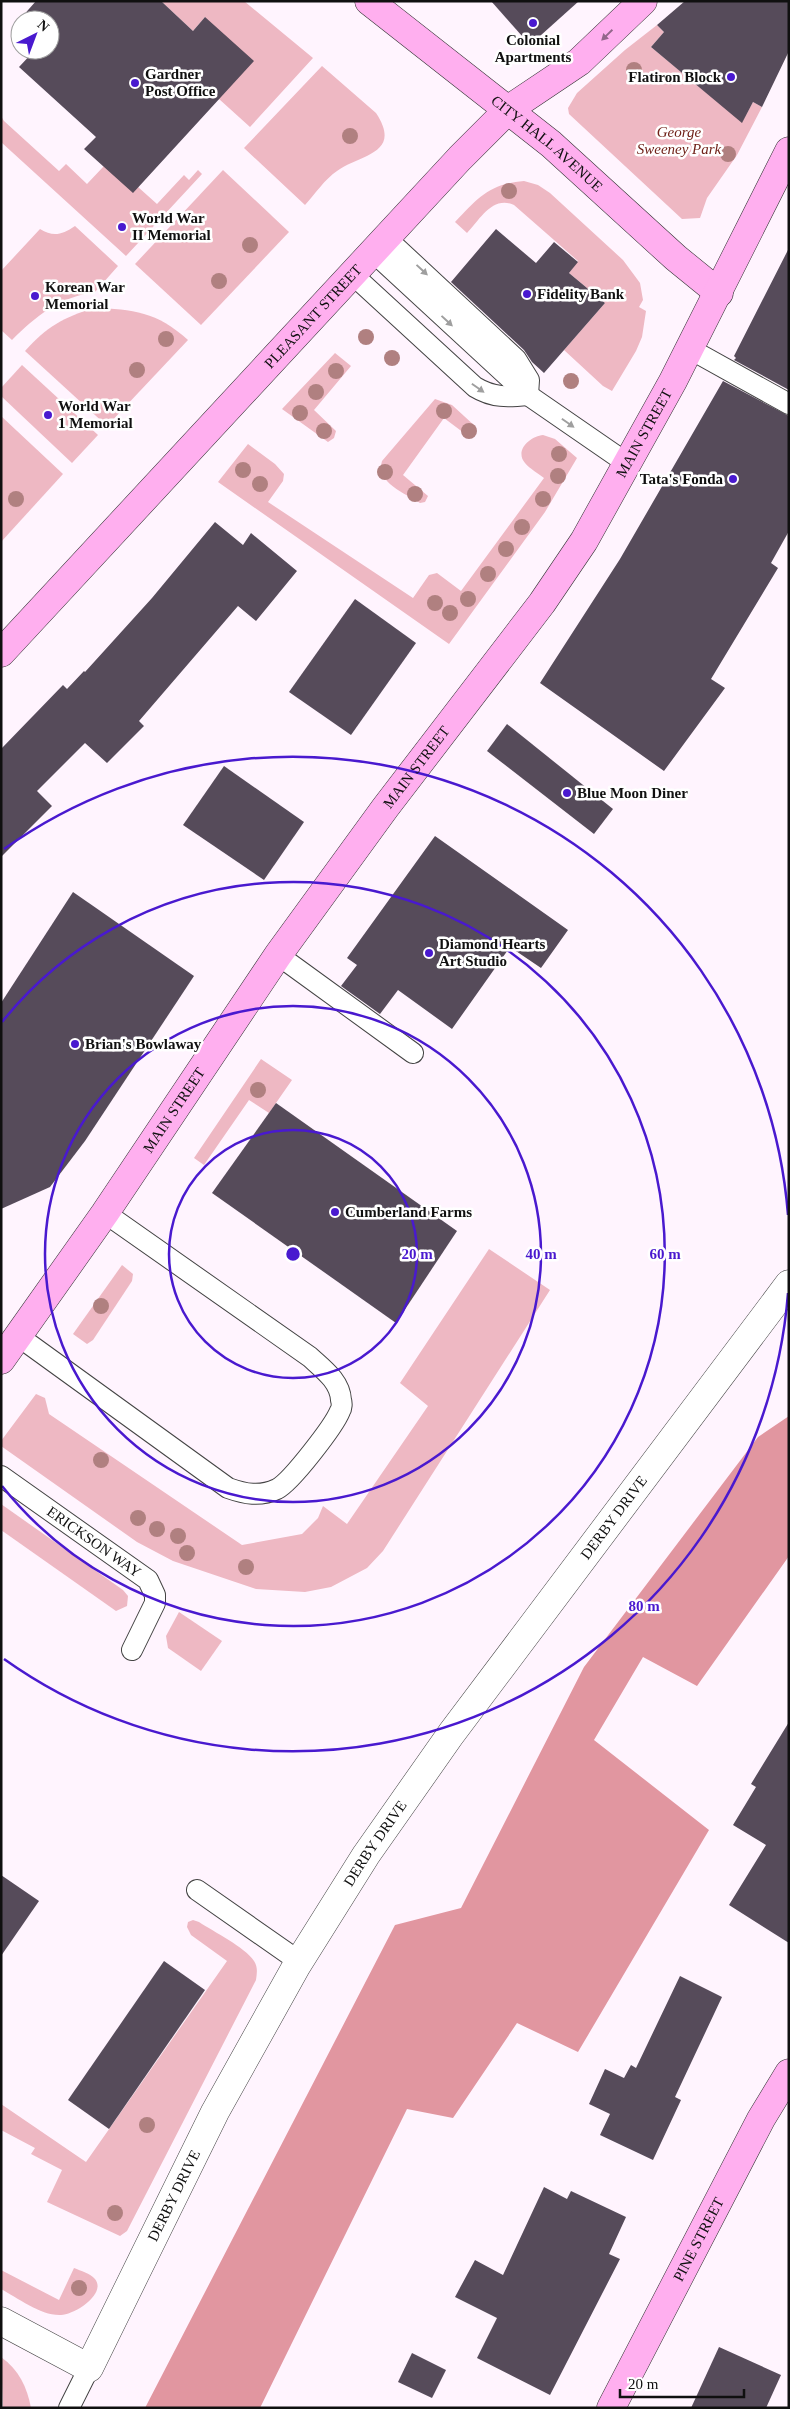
<svg xmlns="http://www.w3.org/2000/svg" width="790" height="2409" font-family="Georgia,serif">
<style>
.green{fill:#eeb8c3}
.forest{fill:#e196a0}
.building{fill:#564b5a}
.lines{fill:none;stroke-linecap:round;stroke-linejoin:round}
.lane-casing{stroke:#434343;stroke-width:22}
.street-casing{stroke:#434343;stroke-width:29}
.secondary-casing{stroke:#323232;stroke-width:29}
.lane{stroke:#fff;stroke-width:20}
.street{stroke:#fff;stroke-width:28}
.secondary{stroke:#ffafef;stroke-width:28}
.tree{fill:#b08080}
.oneway{fill:#93678b}
.oneway2{fill:#9f9f9f}
.ring{fill:none;stroke:#4919cf;stroke-width:2.5}
.poi-dot{fill:#4919cf;stroke:#fff;stroke-width:2}
.labels{text-anchor:middle;dominant-baseline:central;stroke-width:5;stroke-linejoin:round;paint-order:stroke}
.poi-label{font-size:15px;font-weight:bold;fill:#101010;stroke:#fff;text-anchor:start}
.park-label{font-size:15px;font-style:italic;fill:#702219;stroke:#fff}
.street-label{font-size:15px;fill:#101010;stroke:#fff}
.centre{fill:#4919cf;stroke:#fff;stroke-width:2.5}
.ring-label{font-size:15px;text-anchor:middle;font-weight:bold;fill:#4919cf;stroke:#fff;stroke-width:5;stroke-linejoin:round;paint-order:stroke}
</style>
<rect width="100%" height="100%" fill="#fff4fe"/>
<g class="green">
<polygon points="161,1 244,1 313,58 250,127 219,99 205,17 193,31"/>
<polygon points="657,25 664,32 651,47 742,122 753,102 762,107 737,155 707,198 700,218 682,219 569,114 568,108 577,93 625,50"/>
<path d="M322 66 376 113C403 154 360 154 337 171 325 179 315 194 305 205L244 148Z"/>
<polygon points="1,116 4,121 59,171 66,164 87,184 104,166 138,187 157,204 184,175 189,180 198,170 202,174 126,256 1,142"/>
<polygon points="223,170 289,232 201,325 135,264"/>
<path d="M524 181 538 185 550 193 623 260 640 283 643 300 639 307 646 311 642 337 636 351 612 391 603 386 564 350 605 303 569 273 578 261 514 205C493 195 480 219 467 233L455 222C478 198 489 184 524 181Z"/>
<path d="M75 226 118 266 95 292C60 297 36 316 12 340L1 330V271L40 229C53 237 62 235 75 226Z"/>
<path d="M94 308C133 309 157 312 188 340L107 426 25 351C46 327 64 317 94 308Z"/>
<polygon points="335,353 351,366 314,410 336,431 334,438 328,442 282,409"/>
<polygon points="22,365 98,435 72,463 1,396 1,388"/>
<path d="M435 399 452 405 476 427 473 436H468L444 418 403 475 428 496 425 502 420 503C406 494 375 482 382 461Z"/>
<polygon points="1,416 63,474 1,542"/>
<path d="M543 435 555 439 577 458 545 512 449 644 218 482 248 444 275 464 284 474 283 481 268 502 413 598 429 575 437 573 461 591 544 478C538 473 530 469 525 463 514 450 531 436 543 435Z"/>
<polygon points="261,1059 292,1080 269,1113 249,1100 204,1165 194,1158"/>
<polygon points="489,1249 550,1290 383,1551 367,1568 331,1587 305,1592 256,1589 173,1561 137,1542 1,1446 1,1441 36,1394 45,1398 49,1414 242,1545 302,1534 318,1518 323,1506 347,1524 428,1406 400,1383"/>
<polygon points="122,1265 133,1274 132,1281 93,1340 87,1344 73,1334"/>
<polygon points="1,1504 123,1590 128,1596 127,1606 116,1611 1,1530"/>
<polygon points="179,1612 222,1641 201,1671 168,1648 166,1636"/>
<path d="M193 1920 199 1922C214 1932 245 1947 254 1961 258 1967 257 1973 256 1980L127 2231 120 2236 47 2202 62 2170 31 2154 35 2148 1 2130V2104L86 2162 227 1961 191 1935 187 1927 188 1922Z"/>
<path d="M74 2268C81 2271 90 2273 95 2279 107 2294 74 2315 61 2315 41 2316 18 2298 1 2289V2270L59 2300Z"/>
<path d="M1 2357C19 2370 27 2387 31 2408H3Z"/>
</g>
<polygon class="forest" points="789,1416 789,1556 697,1686 643,1657 594,1740 709,1830 578,2052 517,2023 453,2118 407,2109 260,2408 145,2408 395,1925 461,1908 584,1667 758,1437"/>
<g class="building">
<polygon points="36,1 161,1 193,31 205,17 254,61 133,193 84,149 96,137 19,67 35,50 50,50 50,20 20,20 20,32 14,26"/>
<polygon points="491,1 579,1 530,45"/>
<polygon points="685,1 789,1 789,51 762,107 753,102 742,123 651,47 664,32 657,25"/>
<polygon points="496,229 536,263 554,242 578,262 569,273 605,303 544,373 532,362 524,350 451,282"/>
<polygon points="789,248 789,390 734,360 736,358 734,356"/>
<polygon points="723,381 789,416 789,531 771,563 778,568 711,679 725,688 664,771 540,683 620,559"/>
<polygon points="215,522 243,545 251,533 297,571 256,621 238,606 139,721 144,726 107,763 85,743 37,791 52,806 1,857 1,749 63,685 67,689 84,671 85,672 152,598"/>
<polygon points="355,599 416,643 351,735 289,692"/>
<polygon points="507,724 613,809 594,834 487,751"/>
<polygon points="224,766 304,822 264,880 183,825"/>
<polygon points="435,836 568,930 541,968 510,947 452,1029 398,990 380,1014 341,986 357,965 347,958"/>
<polygon points="73,892 194,976 85,1141 50,1187 1,1209 1,1003"/>
<polygon points="276,1103 457,1231 396,1323 212,1193"/>
<polygon points="789,1722 789,1943 729,1905 766,1845 733,1825 756,1787 751,1784"/>
<polygon points="1,1875 39,1901 1,1956"/>
<polygon points="164,1961 205,1990 109,2129 68,2100"/>
<polygon points="680,1976 722,1997 675,2097 681,2100 653,2160 600,2135 610,2114 589,2104 605,2069 624,2078 631,2065 636,2068"/>
<polygon points="544,2187 567,2199 571,2191 626,2217 609,2254 620,2259 550,2395 477,2358 497,2318 455,2297 475,2260 503,2275"/>
<polygon points="719,2347 781,2375 766,2408 691,2408"/>
<polygon points="412,2353 446,2370 432,2398 398,2382"/>
</g>
<g class="lines">
<g class="lane-casing">
<g id="lane">
<polyline points="386,238 516,359 529,380 528,395"/>
<polyline points="373,252 528,395 628,464"/>
<path d="M352 274 475 387C493 398 508 397 528 395"/>
<polyline points="690,349 789,404"/>
<polyline points="278,955 413,1053"/>
<path d="M18 1336 228 1488C245 1494 260 1497 277 1489 291 1482 334 1426 340 1411 342 1408 342 1403 341 1400 340 1381 323 1369 310 1357L105 1213"/>
<path id="s1" d="M1 1476 148 1580 155 1595V1603L132 1650"/>
<polyline points="197,1890 300,1962"/>
<polyline points="69,2408 89,2368"/>
</g>
</g>
<g class="street-casing">
<g id="street">
<path id="s2" d="M1 2321 89 2368 215 2112 297 1965 366 1855 451 1734 789 1284"/>
</g>
</g>
<g class="secondary-casing">
<g id="secondary">
<path id="s3" d="M369 1 551 144 676 258 719 293"/>
<path id="s4" d="M1 653 460 158 509 109 579 62 643 1"/>
<path id="s5" d="M1 1360 105 1213 278 955 385 808 542 603 584 541 673 381 789 151"/>
<path id="s6" d="M611 2408 761 2119 789 2073"/>
</g>
</g>
<use href="#lane" class="lane"/>
<use href="#street" class="street"/>
<use href="#secondary" class="secondary"/>
</g>
<g class="tree">
<circle cx="634" cy="70" r="8"/>
<circle cx="350" cy="136" r="8"/>
<circle cx="728" cy="154" r="8"/>
<circle cx="509" cy="191" r="8"/>
<circle cx="250" cy="245" r="8"/>
<circle cx="219" cy="281" r="8"/>
<circle cx="366" cy="337" r="8"/>
<circle cx="166" cy="339" r="8"/>
<circle cx="392" cy="358" r="8"/>
<circle cx="137" cy="370" r="8"/>
<circle cx="336" cy="371" r="8"/>
<circle cx="571" cy="381" r="8"/>
<circle cx="316" cy="392" r="8"/>
<circle cx="444" cy="411" r="8"/>
<circle cx="300" cy="413" r="8"/>
<circle cx="324" cy="431" r="8"/>
<circle cx="469" cy="431" r="8"/>
<circle cx="559" cy="454" r="8"/>
<circle cx="243" cy="470" r="8"/>
<circle cx="385" cy="472" r="8"/>
<circle cx="558" cy="476" r="8"/>
<circle cx="260" cy="484" r="8"/>
<circle cx="415" cy="494" r="8"/>
<circle cx="16" cy="499" r="8"/>
<circle cx="543" cy="499" r="8"/>
<circle cx="522" cy="527" r="8"/>
<circle cx="506" cy="549" r="8"/>
<circle cx="488" cy="574" r="8"/>
<circle cx="468" cy="599" r="8"/>
<circle cx="435" cy="603" r="8"/>
<circle cx="450" cy="613" r="8"/>
<circle cx="258" cy="1090" r="8"/>
<circle cx="101" cy="1306" r="8"/>
<circle cx="101" cy="1460" r="8"/>
<circle cx="138" cy="1518" r="8"/>
<circle cx="157" cy="1529" r="8"/>
<circle cx="178" cy="1536" r="8"/>
<circle cx="187" cy="1553" r="8"/>
<circle cx="246" cy="1567" r="8"/>
<circle cx="147" cy="2125" r="8"/>
<circle cx="115" cy="2213" r="8"/>
<circle cx="79" cy="2288" r="8"/>
</g>
<defs><path id="oneway-solid" d="M-6-.8H1V-3.2L6.5 0L1 3.2V.8H-6Z" transform="scale(1.25)"/></defs>
<use class="oneway" href="#oneway-solid" transform="translate(607 35) rotate(136)"/>
<g class="oneway2">
<use href="#oneway-solid" transform="translate(422 270) rotate(43)"/>
<use href="#oneway-solid" transform="translate(447 321) rotate(43)"/>
<use href="#oneway-solid" transform="translate(478 388) rotate(35)"/>
<use href="#oneway-solid" transform="translate(568 423) rotate(35)"/>
</g>
<g class="ring">
<circle cx="293" cy="1254" r="124"/>
<circle cx="293" cy="1254" r="248"/>
<path d="M2 1022A372 372 0 1 1 2 1486"/>
<path d="M788 1293A497 497 0 0 1 4 1659M4 849A497 497 0 0 1 788 1215"/>
</g>
<g class="poi-dot">
<circle cx="533" cy="23" r="5"/>
<circle cx="731" cy="77" r="5"/>
<circle cx="135" cy="83" r="5"/>
<circle cx="122" cy="227" r="5"/>
<circle cx="527" cy="294" r="5"/>
<circle cx="35" cy="296" r="5"/>
<circle cx="48" cy="415" r="5"/>
<circle cx="733" cy="479" r="5"/>
<circle cx="567" cy="793" r="5"/>
<circle cx="429" cy="953" r="5"/>
<circle cx="75" cy="1044" r="5"/>
<circle cx="335" cy="1212" r="5"/>
</g>
<g class="labels">
<g class="poi-label">
<text x="533" y="40" text-anchor="middle">Colonial<tspan x="533" dy="17">Apartments</tspan></text>
<text x="145" y="74">Gardner<tspan x="145" dy="17">Post Office</tspan></text>
<text x="721" y="77" text-anchor="end">Flatiron Block</text>
<text x="132" y="218">World War<tspan x="132" dy="17">II Memorial</tspan></text>
<text x="45" y="287">Korean War<tspan x="45" dy="17">Memorial</tspan></text>
<text x="537" y="294">Fidelity Bank</text>
<text x="58" y="406">World War<tspan x="58" dy="17">1 Memorial</tspan></text>
<text x="723" y="479" text-anchor="end">Tata's Fonda</text>
<text x="577" y="793">Blue Moon Diner</text>
<text x="439" y="944">Diamond Hearts<tspan x="439" dy="17">Art Studio</tspan></text>
<text x="85" y="1044">Brian's Bowlaway</text>
<text x="345" y="1212">Cumberland Farms</text>
</g>
<g class="park-label">
<text x="679" y="132">George<tspan x="679" dy="17">Sweeney Park</tspan></text>
</g>
<g class="street-label">
<text stroke="none"><textPath href="#s3" startOffset="228">CITY HALL AVENUE</textPath></text>
<text stroke="none"><textPath href="#s4" startOffset="459">PLEASANT STREET</textPath></text>
<text stroke="none"><textPath href="#s5" startOffset="1129">MAIN STREET</textPath></text>
<text stroke="none"><textPath href="#s5" startOffset="724">MAIN STREET</textPath></text>
<text stroke="none"><textPath href="#s5" startOffset="304">MAIN STREET</textPath></text>
<text stroke="none"><textPath href="#s2" startOffset="1102">DERBY DRIVE</textPath></text>
<text stroke="none"><textPath href="#s1" startOffset="114">ERICKSON WAY</textPath></text>
<text stroke="none"><textPath href="#s2" startOffset="698">DERBY DRIVE</textPath></text>
<text stroke="none"><textPath href="#s2" startOffset="292">DERBY DRIVE</textPath></text>
<text stroke="none"><textPath href="#s6" startOffset="190">PINE STREET</textPath></text>
</g>
</g>
<circle cx="293" cy="1254" r="8" class="centre"/>
<g class="ring-label">
<text x="417" y="1259">20 m</text>
<text x="541" y="1259">40 m</text>
<text x="665" y="1259">60 m</text>
<text x="644" y="1611">80 m</text>
</g>
<rect width="790" height="2409" fill="none" stroke="#101010" stroke-width="5"/>
<g transform="translate(35 35) rotate(42)"><circle r="24" fill="#ffffff" stroke="#9f9f9f"/>
<path d="M0-4L9 19L0 12L-9 19Z" fill="#4919cf"/>
<text y="-8" font-size="14" font-weight="bold" text-anchor="middle" fill="#101010">N</text>
</g>
<path d="M620 2389v8h124v-8" fill="none" stroke="#101010" stroke-width="2.5"/>
<text x="628" y="2389" font-size="15" fill="#101010" stroke="#ffffff" stroke-width="4" paint-order="stroke">20 m</text>
</svg>
